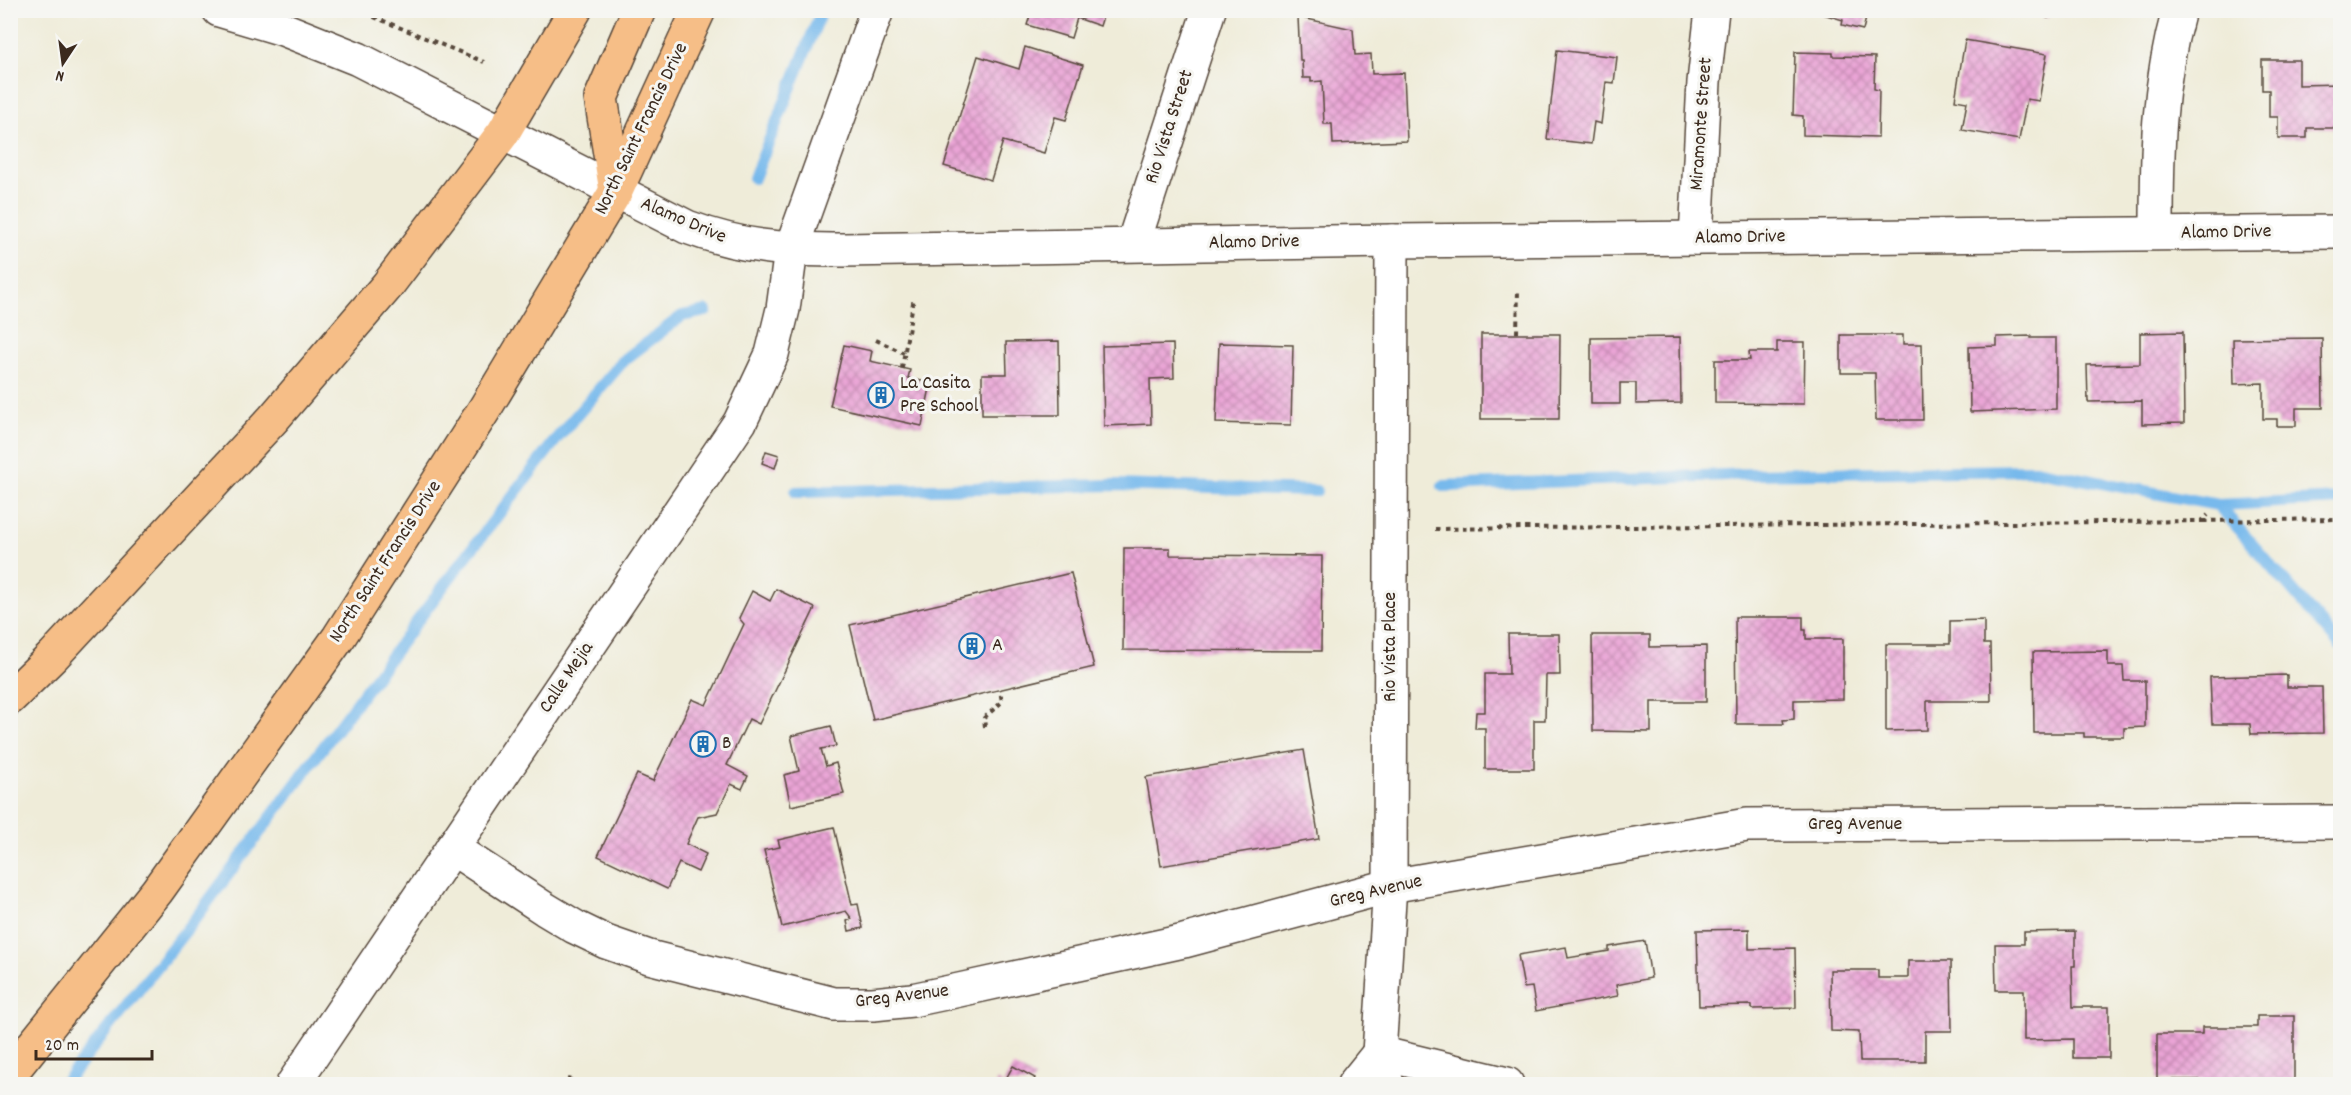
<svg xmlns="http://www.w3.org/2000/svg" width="2351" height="1095" font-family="Dekko,sans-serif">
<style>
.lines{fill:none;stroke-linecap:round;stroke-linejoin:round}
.stream{stroke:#77b9ec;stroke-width:12}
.building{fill:url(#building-cross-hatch)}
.minor-casing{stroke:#56473a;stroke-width:36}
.highway-casing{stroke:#56473a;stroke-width:36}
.path{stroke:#56473a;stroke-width:4;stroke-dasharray:4.5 4.5;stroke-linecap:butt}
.minor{stroke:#fff;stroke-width:33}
.highway{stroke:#f6be87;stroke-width:33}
.labels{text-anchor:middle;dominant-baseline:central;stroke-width:6;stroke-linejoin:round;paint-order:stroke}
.street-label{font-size:20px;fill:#3b2a1e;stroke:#f6f6f2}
.poi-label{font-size:20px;fill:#3b2a1e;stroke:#f6f6f2;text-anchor:start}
</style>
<defs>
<pattern id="building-cross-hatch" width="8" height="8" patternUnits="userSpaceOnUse" patternTransform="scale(1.5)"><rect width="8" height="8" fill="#eaa4d6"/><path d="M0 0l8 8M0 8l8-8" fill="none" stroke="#bf86ad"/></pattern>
</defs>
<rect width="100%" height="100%" fill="#f6f6f2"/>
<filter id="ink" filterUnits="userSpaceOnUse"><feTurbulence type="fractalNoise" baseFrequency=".0167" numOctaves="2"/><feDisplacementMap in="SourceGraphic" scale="12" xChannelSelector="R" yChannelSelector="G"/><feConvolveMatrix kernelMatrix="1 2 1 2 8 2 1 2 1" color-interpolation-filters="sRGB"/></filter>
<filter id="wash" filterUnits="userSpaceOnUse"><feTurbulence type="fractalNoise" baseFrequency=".008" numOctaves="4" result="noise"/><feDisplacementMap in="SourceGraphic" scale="24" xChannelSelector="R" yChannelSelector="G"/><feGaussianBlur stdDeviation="1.35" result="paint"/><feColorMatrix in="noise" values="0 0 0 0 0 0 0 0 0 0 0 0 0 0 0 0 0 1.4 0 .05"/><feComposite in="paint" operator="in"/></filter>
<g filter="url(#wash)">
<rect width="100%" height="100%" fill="#efecd9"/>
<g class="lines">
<g class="stream">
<polyline points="754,178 822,10"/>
<polyline points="1443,486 1752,474 2034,470 2218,505 2340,645"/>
<polyline points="796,492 1114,485 1316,491"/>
<polyline points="2218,505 2340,499"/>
<polyline points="64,1084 198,915 448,580 558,437 624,360 682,316 706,311"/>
</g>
</g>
<g id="blocks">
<g class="building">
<polygon points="1032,10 1105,10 1100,26 1077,18 1071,38 1027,25"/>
<polygon points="1381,10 1397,10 1395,15"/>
<polygon points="1810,10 1868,10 1863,30 1842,25 1843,20"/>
<polygon points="2021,10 2050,10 2048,18"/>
<polygon points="1298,17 1353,29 1355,55 1371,54 1372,74 1404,73 1407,141 1333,144 1332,124 1324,124 1322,81 1311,82 1311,78 1303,78 1302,60 1300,60"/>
<polygon points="1965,40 2047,54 2039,101 2027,99 2019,140 1962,130 1967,102 1955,100"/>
<polygon points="1025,47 1083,65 1066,120 1055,117 1044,153 1003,141 991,180 944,166 978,56 1019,69"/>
<polygon points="1557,50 1617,57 1614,83 1606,82 1601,124 1594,122 1591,144 1547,139"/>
<polygon points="1795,52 1833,53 1833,56 1875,57 1874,89 1879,90 1878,137 1803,135 1803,116 1793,115"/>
<polygon points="2262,60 2299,60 2299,85 2340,84 2340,128 2307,128 2307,138 2278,138 2278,117 2269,117 2269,90 2262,90"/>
<polygon points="2183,332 2184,423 2142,424 2142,401 2088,402 2087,365 2140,364 2140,333"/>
<polygon points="1481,334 1560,334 1559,419 1481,419"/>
<polygon points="1841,335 1903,335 1903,344 1922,344 1923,420 1876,420 1875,373 1841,373"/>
<polygon points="2031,336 2031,338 2056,338 2056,409 1970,412 1969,347 1997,346 1997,337"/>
<polygon points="1680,337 1681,403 1636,404 1636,383 1620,383 1620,404 1591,404 1591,338"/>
<polygon points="2322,338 2323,408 2296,408 2296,426 2277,426 2277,419 2263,419 2263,383 2234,384 2233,339"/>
<polygon points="1059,341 1060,415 982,415 982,374 1007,374 1006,342"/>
<polygon points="1777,342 1805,342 1804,404 1715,403 1715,360 1750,360 1749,352 1777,352"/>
<polygon points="1219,343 1293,345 1291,425 1216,423"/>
<polygon points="1173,344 1174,378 1150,379 1151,424 1104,426 1102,346"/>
<polygon points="844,345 872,351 870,361 910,370 908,378 931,383 922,426 830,406"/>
<polygon points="766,451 779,455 775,468 762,463"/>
<polygon points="1124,548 1170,548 1170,555 1322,556 1321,651 1123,650"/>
<polygon points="1071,573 1094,667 873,720 850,625"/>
<polygon points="776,589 815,608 759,724 749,719 727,765 748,776 742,789 731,784 717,813 698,817 686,844 706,854 698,872 679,863 667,889 598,856 637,774 653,781 692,699 706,705 744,624 739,618 752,591 770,601"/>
<polygon points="1735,617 1803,617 1803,630 1806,630 1806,639 1843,639 1843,699 1794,700 1794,719 1783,720 1784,724 1736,724"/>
<polygon points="1984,620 1984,644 1990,644 1991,701 1927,701 1927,730 1886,731 1886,644 1950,644 1950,621"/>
<polygon points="1508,634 1559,634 1560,675 1546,675 1545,720 1534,720 1534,769 1485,769 1485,728 1475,728 1476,712 1485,712 1485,674 1509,674"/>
<polygon points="1592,635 1650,635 1650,647 1706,646 1706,702 1651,702 1651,732 1593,731"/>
<polygon points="2108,651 2108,666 2123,666 2124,681 2145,681 2145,727 2124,728 2124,737 2084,737 2084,733 2034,733 2033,652"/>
<polygon points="2287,675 2287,687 2322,687 2323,733 2251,734 2250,724 2212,724 2210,677"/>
<polygon points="831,726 836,746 821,749 826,766 836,763 844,794 791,806 784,775 799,771 791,736"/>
<polygon points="1304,750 1319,839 1161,866 1146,777"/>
<polygon points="834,827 852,905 858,904 863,928 849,931 847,921 852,919 846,911 782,927 764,850 780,847 778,840"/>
<polygon points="1749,929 1749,949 1795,948 1796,1008 1752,1009 1752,1005 1699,1006 1697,930"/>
<polygon points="2075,931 2075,966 2072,966 2073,1007 2109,1007 2109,1058 2073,1058 2073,1039 2024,1040 2024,990 1996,990 1995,944 2024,944 2024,932"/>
<polygon points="1645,941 1651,978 1616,985 1618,996 1536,1011 1532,987 1524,988 1518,955 1566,947 1568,958 1609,951 1609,947"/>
<polygon points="1908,961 1951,961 1952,1031 1925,1031 1925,1061 1860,1061 1859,1032 1831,1031 1830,970 1878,970 1878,978 1908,978"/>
<polygon points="2257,1016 2294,1016 2294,1080 2157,1080 2157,1034 2202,1034 2202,1027 2257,1027"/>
<polygon points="1013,1066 1035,1078 1032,1084 996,1084 998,1080 1003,1084"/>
</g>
</g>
</g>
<g filter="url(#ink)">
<use href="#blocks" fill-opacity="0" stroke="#56473a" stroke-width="1.5"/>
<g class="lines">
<g class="minor-casing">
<g id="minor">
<path d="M219 10 283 29 358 59 687 227C743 248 785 250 844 250L1392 241 2340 232"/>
<path d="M2157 233C2157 153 2157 89 2179 10"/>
<polyline points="1696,238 1704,82 1712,10"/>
<polyline points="1133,244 1209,10"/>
<polyline points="452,848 545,909 575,927 606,942 649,957 834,1004 873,1004 912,1000 950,992 1184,941 1390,886 1747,825 2340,822"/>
<polyline points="1379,1053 1507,1084"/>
<polyline points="293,1084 740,422 772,354 783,309 791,250 877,10"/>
<polyline points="1354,1084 1379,1053"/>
<polyline points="1387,1084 1379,1053 1390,886 1392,241"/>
</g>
</g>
<g class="highway-casing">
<g id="highway">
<polyline points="616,191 601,98 639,10"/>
<polyline points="10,698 53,656 273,419 387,286 503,133 575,10"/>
<polyline points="10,1074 157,891 339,637 484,410 616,191 699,10"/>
</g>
</g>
<g class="path">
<polyline points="357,10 484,62"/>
<polyline points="1517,333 1518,290"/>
<polyline points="876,340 904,353"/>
<polyline points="902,368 914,297"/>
<polyline points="2203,521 2340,519"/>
<polyline points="1435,529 2202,521 2208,515"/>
<polyline points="985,727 984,718 1002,702 1000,690"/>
<polyline points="567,1079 591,1084"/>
</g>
<use href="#minor" class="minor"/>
<use href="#highway" class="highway"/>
</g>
</g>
<defs>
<g id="building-ring" transform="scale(1.35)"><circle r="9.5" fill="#f6f6f2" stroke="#1f6fb2" stroke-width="1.5"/><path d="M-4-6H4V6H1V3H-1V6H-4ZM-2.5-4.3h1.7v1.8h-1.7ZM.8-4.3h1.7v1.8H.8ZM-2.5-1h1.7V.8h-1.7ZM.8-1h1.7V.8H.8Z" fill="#1f6fb2"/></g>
</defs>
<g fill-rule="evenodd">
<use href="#building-ring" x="881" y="395"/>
<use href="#building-ring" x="972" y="646"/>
<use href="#building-ring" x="703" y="744"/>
</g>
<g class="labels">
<g class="street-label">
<text transform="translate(1702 124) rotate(-86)">Miramonte Street</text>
<text transform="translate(1170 127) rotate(-72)">Rio Vista Street</text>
<text transform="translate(642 129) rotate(-64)">North Saint Francis Drive</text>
<text transform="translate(683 221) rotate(23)">Alamo Drive</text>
<text transform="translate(2226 233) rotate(-1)">Alamo Drive</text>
<text transform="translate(1740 238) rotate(-1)">Alamo Drive</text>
<text transform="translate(1254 243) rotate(-1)">Alamo Drive</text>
<text transform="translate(386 562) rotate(-57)">North Saint Francis Drive</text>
<text transform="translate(1391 647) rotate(-90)">Rio Vista Place</text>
<text transform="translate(567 678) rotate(-56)">Calle Mejia</text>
<text x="1855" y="825">Greg Avenue</text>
<text transform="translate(1376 892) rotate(-13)">Greg Avenue</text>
<text transform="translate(902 997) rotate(-7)">Greg Avenue</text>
</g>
<g class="poi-label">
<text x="900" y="384">La Casita<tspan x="900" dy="23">Pre School</tspan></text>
<text x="992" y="646">A</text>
<text x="722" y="744">B</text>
</g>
</g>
<rect width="2351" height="1095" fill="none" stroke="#f6f6f2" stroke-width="36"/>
<g transform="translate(63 63) rotate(193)" stroke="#f6f6f2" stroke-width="4.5" paint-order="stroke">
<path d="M0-4.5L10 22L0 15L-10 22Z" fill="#3b2a1e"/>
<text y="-9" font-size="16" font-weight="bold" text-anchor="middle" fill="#3b2a1e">N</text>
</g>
<path d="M36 1050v9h116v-9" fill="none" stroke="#3b2a1e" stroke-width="3"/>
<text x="45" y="1050" font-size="18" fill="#3b2a1e" stroke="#f6f6f2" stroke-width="4.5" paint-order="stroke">20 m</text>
</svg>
